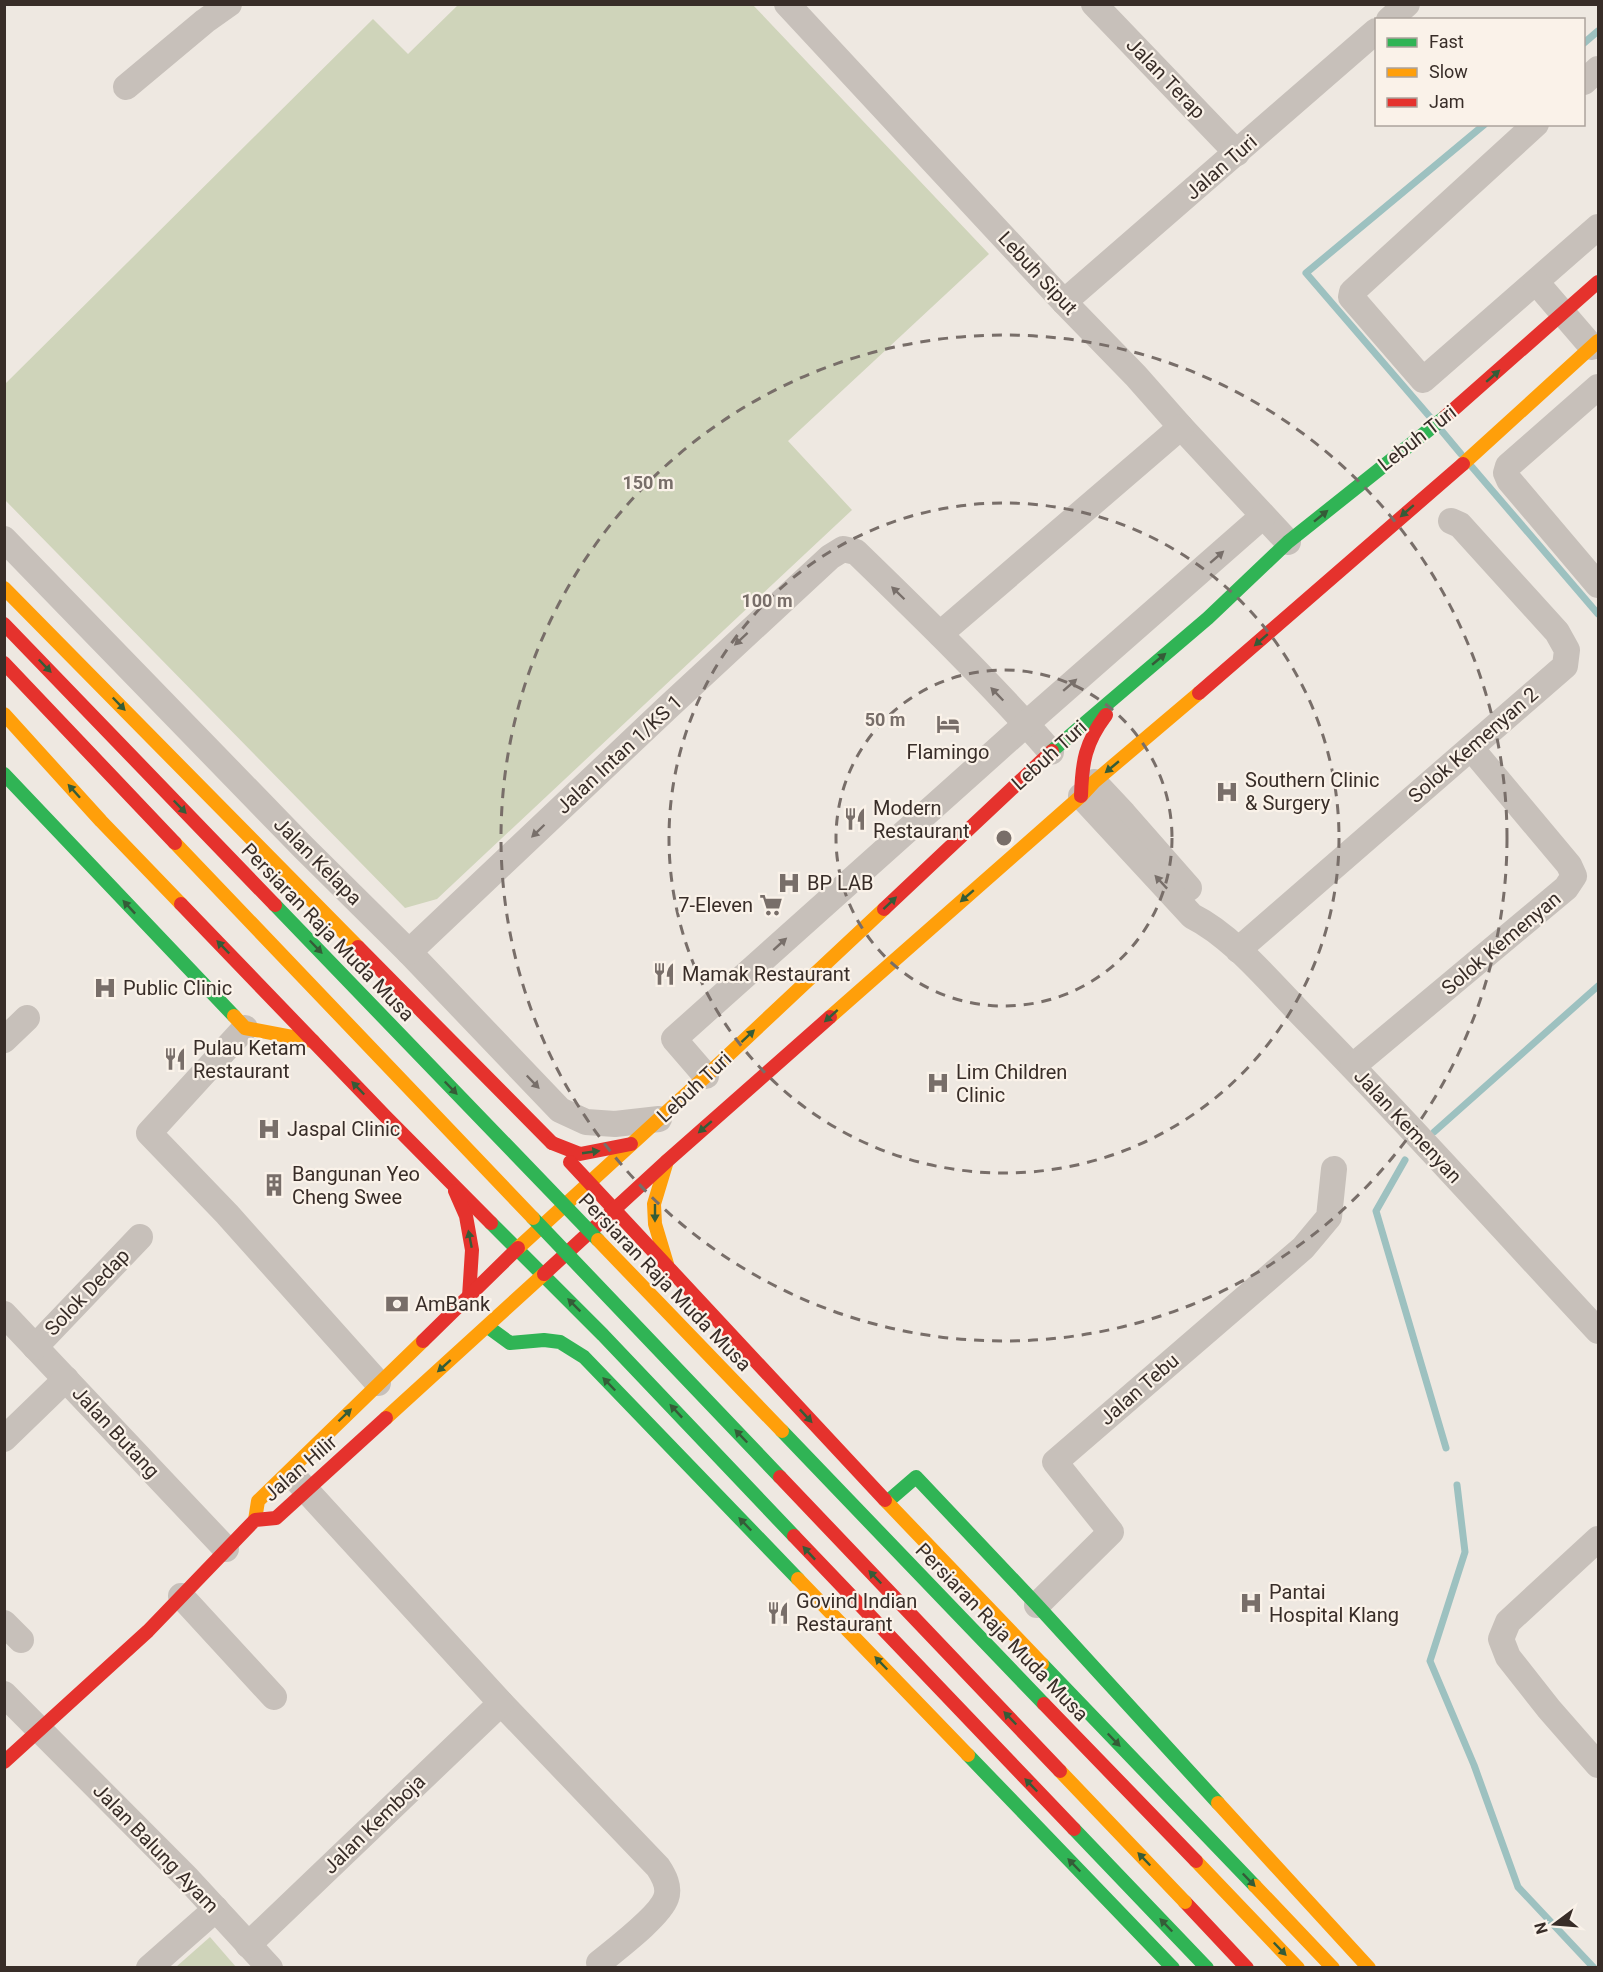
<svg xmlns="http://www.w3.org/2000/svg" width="1603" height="1972" font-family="Roboto,sans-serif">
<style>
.green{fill:#cfd4ba}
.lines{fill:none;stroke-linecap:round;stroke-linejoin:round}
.stream{stroke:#9dc1c0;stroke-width:7}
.street{stroke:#c7c0ba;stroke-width:26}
.fast{stroke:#30b455;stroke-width:14}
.slow{stroke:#ff9f0a;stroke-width:14}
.jam{stroke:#e5322d;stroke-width:14}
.fast-bridge{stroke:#30b455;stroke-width:14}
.slow-bridge{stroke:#ff9f0a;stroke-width:14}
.jam-bridge{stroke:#e5322d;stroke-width:14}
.oneway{fill:#355c38}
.oneway2{fill:#786f6a}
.ring{fill:none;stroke:#786e69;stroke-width:3;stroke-dasharray:10 8}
.labels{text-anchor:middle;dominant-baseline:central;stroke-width:4.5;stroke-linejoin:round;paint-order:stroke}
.street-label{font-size:20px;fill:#382d28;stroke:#faf2e9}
.poi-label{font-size:20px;fill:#382d28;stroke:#faf2e9;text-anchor:start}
.centre{fill:#786e69;stroke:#faf2e9;stroke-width:3}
.ring-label{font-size:18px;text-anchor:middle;font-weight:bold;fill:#786e69;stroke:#faf2e9;stroke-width:4.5;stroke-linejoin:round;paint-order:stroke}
</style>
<rect width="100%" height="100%" fill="#eee8e1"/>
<g class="green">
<polygon points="459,4 753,5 989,254 788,441 852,510 437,899 405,908 5,500 5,384 373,19 408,54"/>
<polygon points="210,1937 236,1967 176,1967"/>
</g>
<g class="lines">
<g class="stream">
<polyline points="1584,43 1598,31"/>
<polyline points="1430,417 1306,273 1485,124"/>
<polyline points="1441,430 1461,454"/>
<polyline points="1472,467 1598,614"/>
<polyline points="1434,1132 1598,986"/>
<polyline points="1405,1160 1376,1211 1446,1448"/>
<polyline points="1457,1485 1465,1552 1430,1661 1474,1765 1518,1887 1594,1968"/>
</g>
<g class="street">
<polyline points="787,4 1064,302 1136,376 1181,427 1288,542"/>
<polyline points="1094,4 1237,153"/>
<polyline points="1389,20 1407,4"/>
<polyline points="1584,82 1598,69"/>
<polyline points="126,87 205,21 229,4"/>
<polyline points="1536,124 1352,292 1351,297 1423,380 1598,227"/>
<polyline points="1536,282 1592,347"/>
<polyline points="1064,302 1376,31"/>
<polyline points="1598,387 1508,466 1506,473 1509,480 1598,585"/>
<polyline points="4,539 303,847 409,952 560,1110 586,1122 615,1124 659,1119"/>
<polyline points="940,634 1181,427"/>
<polyline points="1094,782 1124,814 1189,888"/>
<path d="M1081 796 1192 916C1234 937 1272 985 1306 1019 1406 1120 1501 1227 1598 1331"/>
<polyline points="1238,950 1565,666 1567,650 1557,632 1460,525 1451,521"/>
<path d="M409 952 667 708 830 557 843 549 856 552C923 617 990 682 1051 752"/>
<polyline points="245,1028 149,1133 227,1214 378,1383"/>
<polyline points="4,1040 27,1018"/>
<polyline points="1353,1066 1566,888 1574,876 1569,865 1471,748"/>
<polyline points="706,1076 674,1039 1026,724 1263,516"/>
<polyline points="4,1314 226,1549"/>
<polyline points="35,1347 140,1237"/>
<polyline points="4,1439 66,1379"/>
<path d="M295 1478 501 1703 658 1867C664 1876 670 1887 666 1898 660 1916 616 1949 599 1963"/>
<polyline points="1598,1539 1508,1622 1501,1639 1508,1657 1549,1709 1598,1765"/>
<polyline points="181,1596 274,1697"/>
<polyline points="1037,1605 1111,1532 1055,1462 1303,1248 1329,1217 1334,1169"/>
<polyline points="4,1623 21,1640"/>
<polyline points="4,1694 188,1879 270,1968"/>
<polyline points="248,1945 501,1703"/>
<polyline points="149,1968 216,1909"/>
</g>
<g class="fast">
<polyline points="1052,751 1208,618 1288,542 1445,417"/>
<polyline points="4,774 234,1016"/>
<polyline points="491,1223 603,1335 794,1536"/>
<polyline points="488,1327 510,1343 544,1340 560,1342 584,1357 798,1579"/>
<polyline points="887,1502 916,1477 1037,1605 1218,1803"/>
<polyline points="1042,1664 1255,1886"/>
<polyline points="968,1755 1173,1968"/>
<polyline points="1074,1829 1207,1968"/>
</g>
<g class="slow">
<polyline points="1463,464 1598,341"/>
<polyline points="4,588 358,947"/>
<polyline points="4,714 101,821 181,904"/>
<polyline points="234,1016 245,1028 313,1041"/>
<polyline points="830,1017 1081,796 1094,782 1199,693"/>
<polyline points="667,1161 654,1204 655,1224 667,1264"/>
<polyline points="518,1248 706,1076 884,909"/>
<polyline points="386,1418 544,1274"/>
<polyline points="885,1500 1042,1664"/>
<polyline points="255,1520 258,1501 423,1341"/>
<polyline points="798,1579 968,1755"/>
<polyline points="1218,1803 1369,1968"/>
<polyline points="1196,1861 1298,1968"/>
<polyline points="1255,1886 1333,1968"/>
</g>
<g class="jam">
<polyline points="1445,417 1598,282"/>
<polyline points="1199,693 1463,464"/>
<path d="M1081 796C1082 762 1085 743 1106 715"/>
<polyline points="181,904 386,1117 491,1223"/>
<polyline points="884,909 1052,751"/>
<polyline points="358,947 552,1143"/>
<polyline points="552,1143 580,1154 631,1144"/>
<polyline points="570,1162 885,1500"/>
<polyline points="455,1191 466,1216 472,1250 469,1297"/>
<polyline points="544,1274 667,1161 830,1017"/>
<polyline points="423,1341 518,1248"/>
<polyline points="794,1536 1074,1829"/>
<polyline points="4,1762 148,1631 255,1520 276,1518 386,1418"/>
<polyline points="1185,1902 1247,1968"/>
</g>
<g class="fast-bridge">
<polyline points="275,905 598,1240"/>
<polyline points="533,1218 780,1477"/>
<polyline points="782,1431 1044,1704"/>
</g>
<g class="slow-bridge">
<polyline points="175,843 533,1218"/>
<polyline points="598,1240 782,1431"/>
<polyline points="1060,1771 1185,1902"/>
</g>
<g class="jam-bridge">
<polyline points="4,624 275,905"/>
<polyline points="4,663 175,843"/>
<polyline points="780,1477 1060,1771"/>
<polyline points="1044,1704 1196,1861"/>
</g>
</g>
<defs><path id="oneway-solid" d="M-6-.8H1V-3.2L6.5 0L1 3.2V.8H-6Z" transform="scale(1.5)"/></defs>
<g class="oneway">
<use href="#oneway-solid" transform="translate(1493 376) rotate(-41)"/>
<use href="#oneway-solid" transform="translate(1407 511) rotate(139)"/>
<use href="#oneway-solid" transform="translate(1321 516) rotate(-39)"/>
<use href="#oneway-solid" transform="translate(1261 640) rotate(139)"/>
<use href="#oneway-solid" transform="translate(1159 659) rotate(-40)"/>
<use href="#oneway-solid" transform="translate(45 666) rotate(46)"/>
<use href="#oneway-solid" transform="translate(119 704) rotate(46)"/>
<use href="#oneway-solid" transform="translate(1112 767) rotate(140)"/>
<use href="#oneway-solid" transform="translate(74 791) rotate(-132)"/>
<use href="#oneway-solid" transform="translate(180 807) rotate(46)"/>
<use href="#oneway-solid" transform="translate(967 896) rotate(139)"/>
<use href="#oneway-solid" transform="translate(890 903) rotate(-43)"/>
<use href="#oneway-solid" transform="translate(129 907) rotate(-133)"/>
<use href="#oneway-solid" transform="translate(223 947) rotate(-134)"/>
<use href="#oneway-solid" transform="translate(316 947) rotate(46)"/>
<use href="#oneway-solid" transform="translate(831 1016) rotate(138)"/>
<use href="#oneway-solid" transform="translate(748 1036) rotate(-43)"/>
<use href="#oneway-solid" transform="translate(358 1088) rotate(-134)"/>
<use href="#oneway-solid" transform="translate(451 1088) rotate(46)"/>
<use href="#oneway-solid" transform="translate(705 1127) rotate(139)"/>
<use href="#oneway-solid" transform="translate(591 1152) rotate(-8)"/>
<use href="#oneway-solid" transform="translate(655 1213) rotate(90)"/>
<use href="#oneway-solid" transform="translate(470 1239) rotate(-101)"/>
<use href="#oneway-solid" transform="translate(574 1305) rotate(-135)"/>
<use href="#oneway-solid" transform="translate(444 1366) rotate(138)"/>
<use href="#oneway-solid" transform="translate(609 1384) rotate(-134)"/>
<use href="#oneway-solid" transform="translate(676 1411) rotate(-133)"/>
<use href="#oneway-solid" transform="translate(345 1415) rotate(-44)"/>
<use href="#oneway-solid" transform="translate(806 1416) rotate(47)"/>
<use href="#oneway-solid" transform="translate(741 1436) rotate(-134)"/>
<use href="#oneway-solid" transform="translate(745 1524) rotate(-134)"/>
<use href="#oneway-solid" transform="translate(809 1553) rotate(-133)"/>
<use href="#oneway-solid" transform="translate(875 1577) rotate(-134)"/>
<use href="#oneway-solid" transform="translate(881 1663) rotate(-134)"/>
<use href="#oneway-solid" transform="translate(1010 1718) rotate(-134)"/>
<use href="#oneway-solid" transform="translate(1114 1740) rotate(46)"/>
<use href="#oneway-solid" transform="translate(1031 1785) rotate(-134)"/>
<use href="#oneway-solid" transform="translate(1144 1859) rotate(-134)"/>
<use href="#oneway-solid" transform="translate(1074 1865) rotate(-134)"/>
<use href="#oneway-solid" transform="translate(1249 1880) rotate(46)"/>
<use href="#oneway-solid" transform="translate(1166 1925) rotate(-134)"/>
<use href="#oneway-solid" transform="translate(1280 1949) rotate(46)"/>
</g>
<g class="oneway2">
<use href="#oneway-solid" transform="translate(1217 557) rotate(-41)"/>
<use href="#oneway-solid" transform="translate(898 593) rotate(-136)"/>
<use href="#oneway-solid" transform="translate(741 639) rotate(137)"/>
<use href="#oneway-solid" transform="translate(1070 685) rotate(-41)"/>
<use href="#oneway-solid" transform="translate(997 694) rotate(-134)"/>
<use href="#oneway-solid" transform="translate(538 831) rotate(136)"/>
<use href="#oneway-solid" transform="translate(1161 882) rotate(-133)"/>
<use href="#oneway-solid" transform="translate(780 944) rotate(-42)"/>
<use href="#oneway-solid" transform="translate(533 1082) rotate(46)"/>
</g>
<g class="ring">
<circle cx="1004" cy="838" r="168"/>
<circle cx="1004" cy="838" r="335"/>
<circle cx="1004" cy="838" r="503"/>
</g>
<defs>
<g id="hotel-bare" transform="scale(1.8)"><path d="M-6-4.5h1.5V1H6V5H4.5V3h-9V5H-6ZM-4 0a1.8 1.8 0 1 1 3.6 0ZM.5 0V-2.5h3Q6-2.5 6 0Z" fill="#786e69" stroke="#faf2e9" stroke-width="2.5" paint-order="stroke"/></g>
<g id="hospital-bare" transform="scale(1.8)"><path d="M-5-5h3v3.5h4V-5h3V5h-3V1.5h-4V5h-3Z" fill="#786e69" stroke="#faf2e9" stroke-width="2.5" paint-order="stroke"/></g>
<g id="restaurant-bare" transform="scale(1.8)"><path d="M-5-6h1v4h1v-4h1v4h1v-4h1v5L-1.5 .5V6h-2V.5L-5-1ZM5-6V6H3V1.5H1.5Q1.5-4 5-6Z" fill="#786e69" stroke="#faf2e9" stroke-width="2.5" paint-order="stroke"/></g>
<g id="supermarket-bare" transform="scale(1.8)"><path d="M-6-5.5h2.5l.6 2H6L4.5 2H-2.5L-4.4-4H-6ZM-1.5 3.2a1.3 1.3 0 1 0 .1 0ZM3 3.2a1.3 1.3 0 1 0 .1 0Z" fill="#786e69" stroke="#faf2e9" stroke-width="2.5" paint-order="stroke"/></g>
<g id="building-bare" transform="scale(1.8)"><path d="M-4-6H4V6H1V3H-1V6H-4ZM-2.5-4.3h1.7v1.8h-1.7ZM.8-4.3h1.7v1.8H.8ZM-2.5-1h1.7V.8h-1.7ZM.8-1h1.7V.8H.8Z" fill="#786e69" stroke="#faf2e9" stroke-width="2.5" paint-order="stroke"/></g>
<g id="bank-bare" transform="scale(1.8)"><path d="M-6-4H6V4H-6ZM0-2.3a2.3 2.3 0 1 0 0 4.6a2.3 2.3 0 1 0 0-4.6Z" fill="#786e69" stroke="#faf2e9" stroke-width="2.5" paint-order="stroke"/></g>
</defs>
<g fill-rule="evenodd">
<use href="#hotel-bare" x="948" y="724"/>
<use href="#hospital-bare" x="1227" y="792"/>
<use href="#restaurant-bare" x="855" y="819"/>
<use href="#hospital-bare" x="789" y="883"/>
<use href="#supermarket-bare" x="771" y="905"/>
<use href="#restaurant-bare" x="664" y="974"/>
<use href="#hospital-bare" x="105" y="988"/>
<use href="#restaurant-bare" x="175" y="1059"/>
<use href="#hospital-bare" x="938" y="1083"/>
<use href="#hospital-bare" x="269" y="1129"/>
<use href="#building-bare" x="274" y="1185"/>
<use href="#bank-bare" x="397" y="1304"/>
<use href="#hospital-bare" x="1251" y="1603"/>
<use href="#restaurant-bare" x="778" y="1613"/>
</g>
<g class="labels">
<g class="street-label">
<text transform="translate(1166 78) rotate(46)">Jalan Terap</text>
<text transform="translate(1221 167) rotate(-41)">Jalan Turi</text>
<text transform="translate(1038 273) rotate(47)">Lebuh Siput</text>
<text transform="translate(1417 438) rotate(-38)">Lebuh Turi</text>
<text transform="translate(1473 745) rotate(-41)">Solok Kemenyan 2</text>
<text transform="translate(619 754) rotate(-43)">Jalan Intan 1/KS 1</text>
<text transform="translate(1049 755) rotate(-42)">Lebuh Turi</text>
<text transform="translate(318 861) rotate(45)">Jalan Kelapa</text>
<text transform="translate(328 932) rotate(46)">Persiaran Raja Muda Musa</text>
<text transform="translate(1501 943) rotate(-40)">Solok Kemenyan</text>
<text transform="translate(694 1087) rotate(-43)">Lebuh Turi</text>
<text transform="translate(1408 1126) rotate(47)">Jalan Kemenyan</text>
<text transform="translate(665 1282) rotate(46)">Persiaran Raja Muda Musa</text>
<text transform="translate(87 1292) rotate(-46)">Solok Dedap</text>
<text transform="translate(1139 1389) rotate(-41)">Jalan Tebu</text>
<text transform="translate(116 1432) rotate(47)">Jalan Butang</text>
<text transform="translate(300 1468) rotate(-41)">Jalan Hilir</text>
<text transform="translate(1002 1632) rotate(46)">Persiaran Raja Muda Musa</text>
<text transform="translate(374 1824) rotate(-44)">Jalan Kemboja</text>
<text transform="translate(156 1848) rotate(46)">Jalan Balung Ayam</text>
</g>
<g class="poi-label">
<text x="948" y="752" text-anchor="middle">Flamingo</text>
<text x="1245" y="780">Southern Clinic<tspan x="1245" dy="23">&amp; Surgery</tspan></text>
<text x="873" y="808">Modern<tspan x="873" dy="23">Restaurant</tspan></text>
<text x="807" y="883">BP LAB</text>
<text x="753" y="905" text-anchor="end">7-Eleven</text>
<text x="682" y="974">Mamak Restaurant</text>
<text x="123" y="988">Public Clinic</text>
<text x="193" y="1048">Pulau Ketam<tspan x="193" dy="23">Restaurant</tspan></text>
<text x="956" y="1072">Lim Children<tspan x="956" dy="23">Clinic</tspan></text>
<text x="287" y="1129">Jaspal Clinic</text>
<text x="292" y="1174">Bangunan Yeo<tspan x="292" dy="23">Cheng Swee</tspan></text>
<text x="415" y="1304">AmBank</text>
<text x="1269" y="1592">Pantai<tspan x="1269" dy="23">Hospital Klang</tspan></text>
<text x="796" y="1601">Govind Indian<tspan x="796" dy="23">Restaurant</tspan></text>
</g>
</g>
<circle cx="1004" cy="838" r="9" class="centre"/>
<g class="ring-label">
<text x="648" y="489">150 m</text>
<text x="767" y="607">100 m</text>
<text x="885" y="726">50 m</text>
</g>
<rect width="1603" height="1972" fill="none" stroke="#382d28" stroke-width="12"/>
<rect x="1375" y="18" width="210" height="108" fill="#faf2e9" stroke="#aca39c" stroke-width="1.5"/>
<rect x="1387" y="38" width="30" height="9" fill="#30b455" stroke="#aca39c" stroke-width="1.5"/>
<text x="1429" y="48" font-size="18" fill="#382d28">Fast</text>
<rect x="1387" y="68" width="30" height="9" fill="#ff9f0a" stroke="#aca39c" stroke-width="1.5"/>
<text x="1429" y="78" font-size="18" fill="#382d28">Slow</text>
<rect x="1387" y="98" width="30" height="9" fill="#e5322d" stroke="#aca39c" stroke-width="1.5"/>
<text x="1429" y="108" font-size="18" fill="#382d28">Jam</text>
<g transform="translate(1555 1924) rotate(254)" stroke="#faf2e9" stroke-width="4.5" paint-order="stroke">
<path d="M0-4.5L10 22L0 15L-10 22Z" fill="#382d28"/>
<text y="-9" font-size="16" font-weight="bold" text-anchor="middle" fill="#382d28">N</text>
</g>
</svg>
